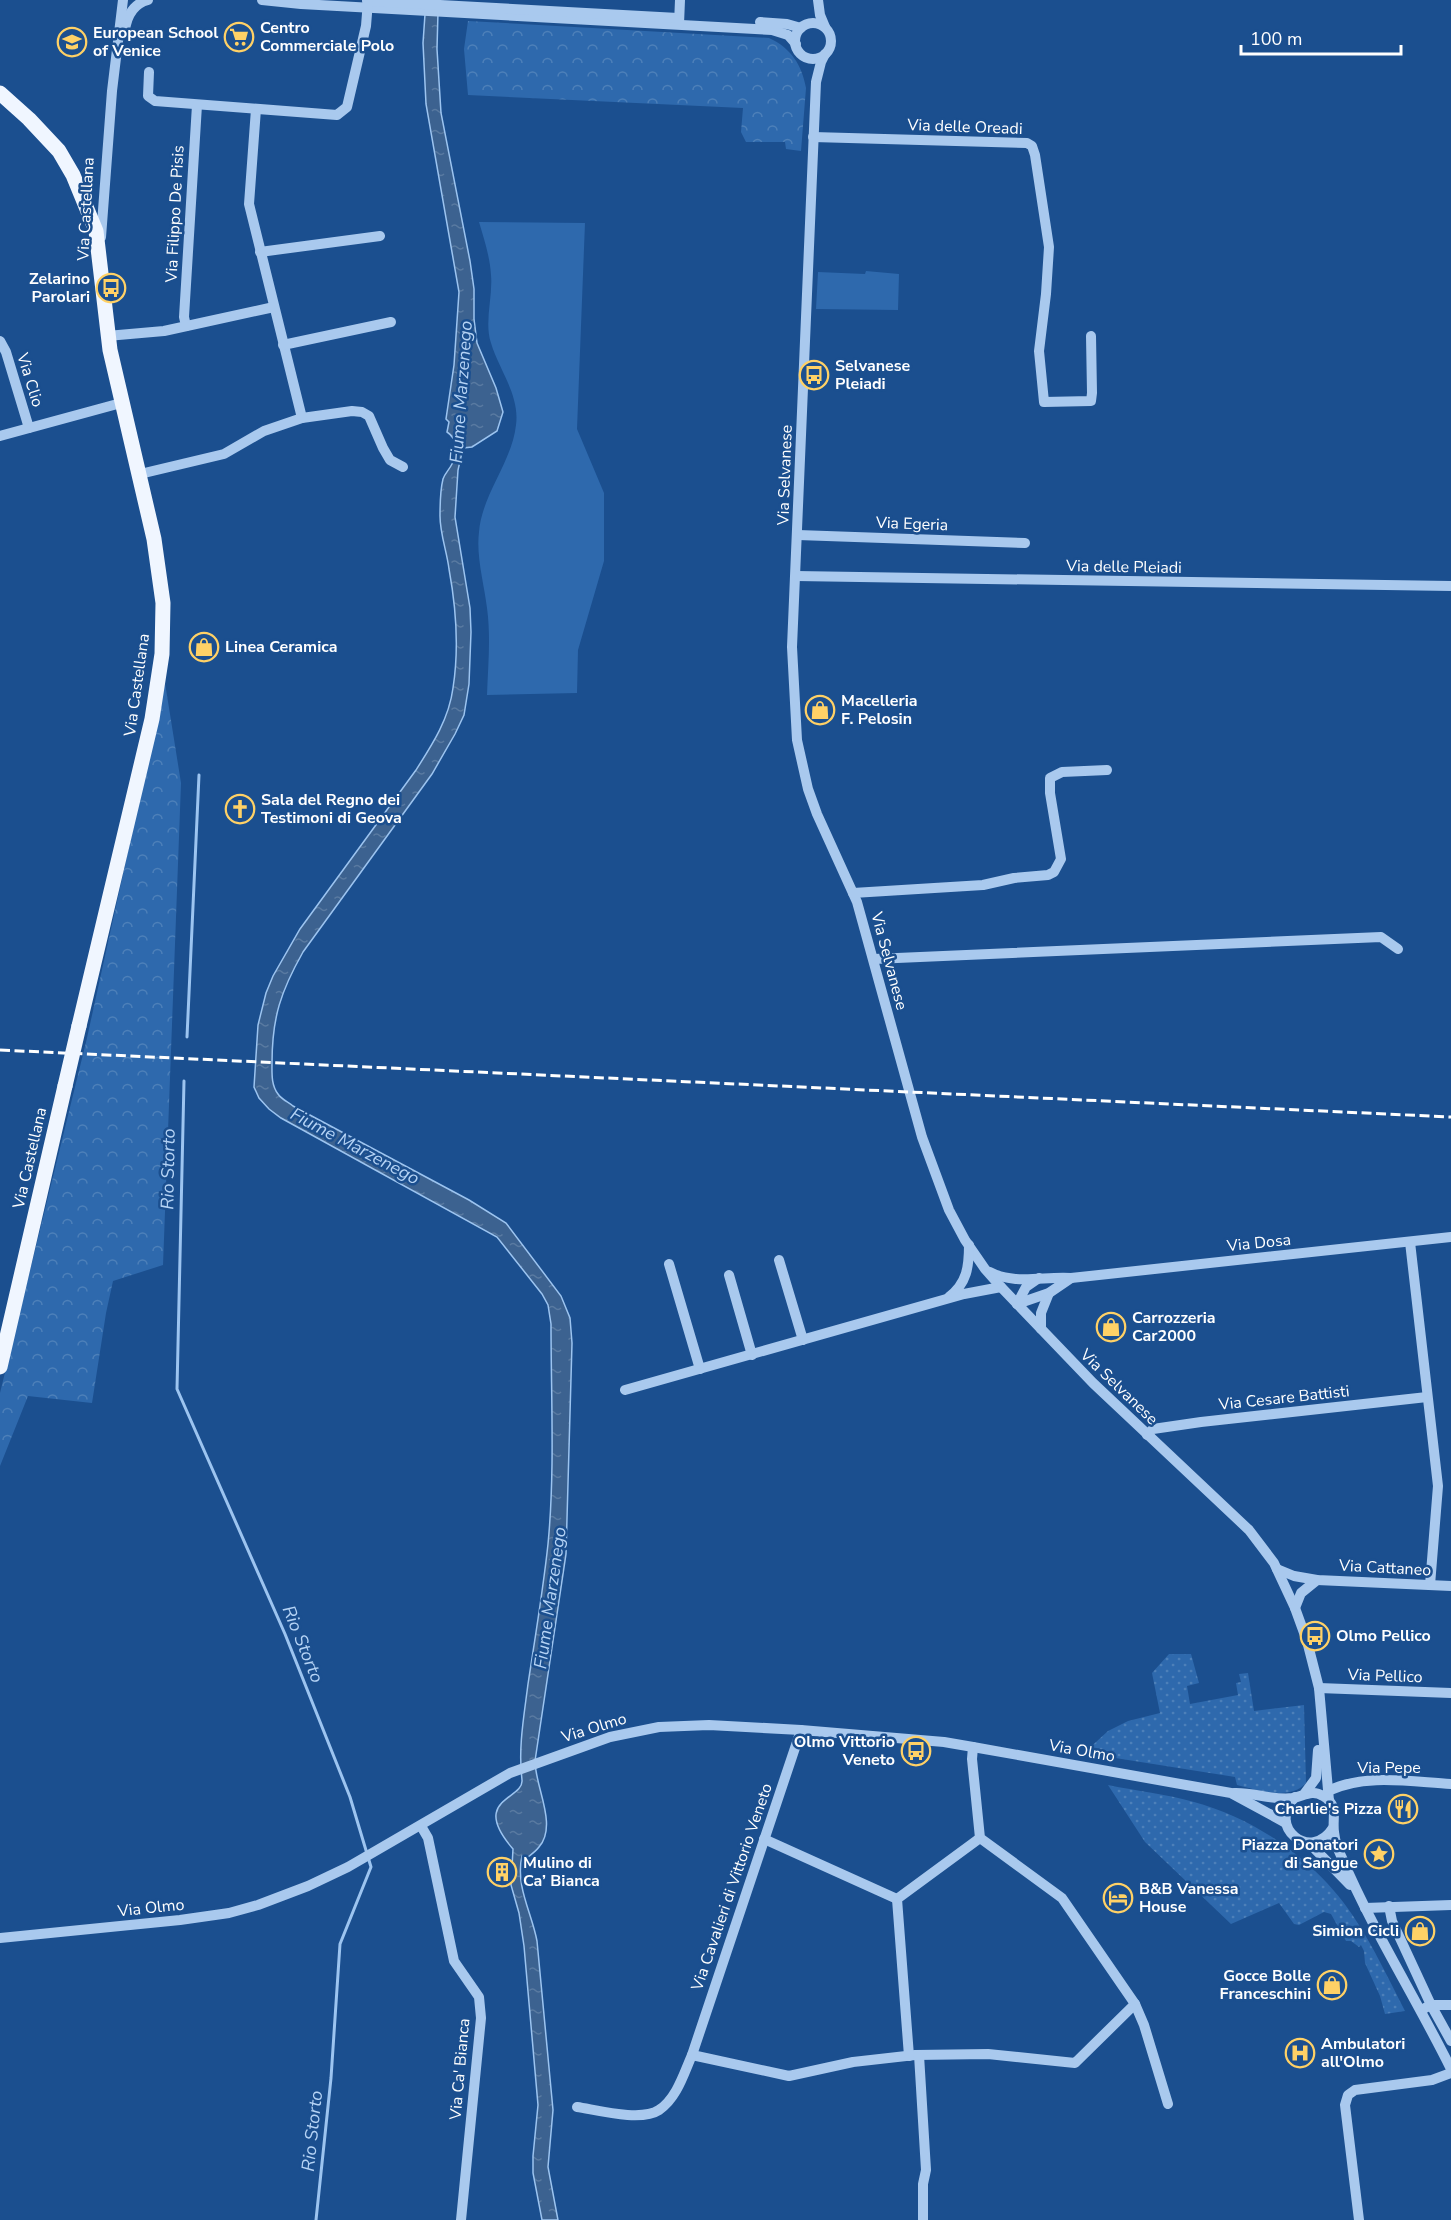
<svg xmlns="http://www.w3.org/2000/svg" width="1451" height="2220" font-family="'Nunito Sans',sans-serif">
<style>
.green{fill:#2e69ad}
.forest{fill:url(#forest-crowns)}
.park{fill:url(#park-dots)}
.water{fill:url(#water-ripples);stroke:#9cc4f0;stroke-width:1.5}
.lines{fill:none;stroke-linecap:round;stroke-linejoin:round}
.stream{stroke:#9cc4f0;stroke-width:3}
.minor{stroke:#a9c9ee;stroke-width:10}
.major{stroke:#f0f6ff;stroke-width:15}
.rail{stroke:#fff;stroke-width:3;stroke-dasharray:10 4.5;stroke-linecap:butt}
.major-bridge{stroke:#f0f6ff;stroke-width:15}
.labels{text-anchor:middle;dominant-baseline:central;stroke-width:5;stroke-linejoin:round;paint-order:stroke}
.poi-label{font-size:16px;font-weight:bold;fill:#fff;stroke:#1b4f8f;text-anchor:start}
.street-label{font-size:16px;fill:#fff;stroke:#1b4f8f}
.water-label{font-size:18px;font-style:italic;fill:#b5d3f5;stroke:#1b4f8f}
</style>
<defs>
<pattern id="forest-crowns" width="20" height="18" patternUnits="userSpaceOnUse" patternTransform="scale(1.5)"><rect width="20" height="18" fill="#2e69ad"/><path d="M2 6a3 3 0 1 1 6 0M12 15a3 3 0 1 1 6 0" fill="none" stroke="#4d80b9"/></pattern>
<pattern id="park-dots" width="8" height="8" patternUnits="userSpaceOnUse" patternTransform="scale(1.5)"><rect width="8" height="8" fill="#2e69ad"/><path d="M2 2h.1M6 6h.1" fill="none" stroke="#4d80b9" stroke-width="1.8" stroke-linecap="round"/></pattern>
<pattern id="water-ripples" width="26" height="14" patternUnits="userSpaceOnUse" patternTransform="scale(1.5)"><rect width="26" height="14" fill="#3c6290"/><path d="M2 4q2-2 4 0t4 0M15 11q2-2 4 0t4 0" fill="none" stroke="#597aa1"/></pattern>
</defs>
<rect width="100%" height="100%" fill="#1b4f8f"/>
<g class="green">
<path d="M479 222 585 223 577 429 604 493V561L578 650 577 693 487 695C488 666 491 637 487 608 484 583 476 557 479 532 482 494 512 462 516 425 520 395 499 370 491 343 484 322 493 297 491 275 490 257 484 239 479 222Z"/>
<polygon points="866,271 899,274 898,310 816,309 818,272 865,274"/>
</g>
<g class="forest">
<path d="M468 21 769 38C791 48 802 65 806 88L801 151 786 149 785 142H746L741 132 743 108 468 95 464 49Z"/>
<polygon points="165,683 181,783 163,1265 113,1281 106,1313 92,1403 28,1396 0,1466 0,1393 87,1038"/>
</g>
<g class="park">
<path d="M1169 1654H1191L1199 1683 1187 1686 1190 1704 1238 1695 1236 1683 1241 1682 1239 1674 1248 1673 1254 1711 1304 1705 1306 1783C1290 1801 1257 1790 1237 1785L1235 1777 1084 1753 1108 1731 1128 1721 1160 1713 1152 1673Z"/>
<path d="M1108 1785C1137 1791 1166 1794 1194 1802 1263 1821 1326 1868 1362 1930 1378 1956 1391 1984 1405 2011L1385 2014 1380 1996 1365 1963 1364 1951 1361 1945 1359 1947 1351 1941H1346L1331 1914 1324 1912 1299 1925 1294 1924 1279 1903 1231 1924 1145 1842Z"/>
</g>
<path class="water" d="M426 0 438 12 437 49 441 113 470 261 474 289V319L477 343 496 388 503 412 497 431 472 447 463 448 458 470 455 517 470 608 471 632 469 684 464 715 455 734 432 774 303 952C281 991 272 1017 272 1063 272 1073 271 1085 278 1094 281 1099 288 1102 293 1106L469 1200 506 1223 561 1296 570 1318 572 1343 566 1554 535 1761C535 1787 558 1825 539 1847 536 1851 532 1854 528 1857L522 1856C515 1886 532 1913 537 1941L553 2110 548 2167 558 2220H542L533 2173V2156L538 2105 524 1946 519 1913 511 1885 513 1849C469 1798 524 1800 522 1780 518 1748 524 1716 528 1684 535 1638 543 1591 548 1544 555 1472 551 1397 551 1324L548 1305 542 1294 497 1237 281 1118 269 1109 259 1098 254 1087 258 1025 266 993 273 976 300 929 416 770C432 745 449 719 453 688 459 650 456 607 449 569 447 552 440 534 440 516 440 504 440 491 443 479 445 473 449 470 452 464 458 453 458 439 447 432L449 422 446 419 454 365 459 292 426 104 423 43Z"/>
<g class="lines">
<g class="stream">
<polyline points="187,1037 199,775"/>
<polyline points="184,1081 177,1389 285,1634 350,1797 371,1867 340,1944 331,2078 316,2220"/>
</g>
<g class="minor">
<polyline points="262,0 301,4 772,30 788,35 796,44"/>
<polyline points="818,0 820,15 825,27"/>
<polyline points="367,1 678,18"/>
<polyline points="760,22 787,24 801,28"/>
<circle cx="813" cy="41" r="18"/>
<polyline points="679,24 680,0"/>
<path d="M125 30C127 16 133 4 148 0"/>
<polyline points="825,54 821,62 816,82 792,647 797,740 808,789 817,814 857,902 922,1137 949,1210 965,1240 985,1269 1001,1287 1093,1383 1249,1530 1274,1563 1295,1608 1307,1641 1319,1688 1329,1801"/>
<polyline points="149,72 148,96 155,101 337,115 347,107 366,26 368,1"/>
<polyline points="256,109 249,204 302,418"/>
<polyline points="813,137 1027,143 1032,146 1035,155 1049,247 1046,294 1039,351 1044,402 1091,401 1092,393 1091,336"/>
<polyline points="101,237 112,91 123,0"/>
<polyline points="260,252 380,236"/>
<polyline points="186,326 184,317 197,105"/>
<polyline points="107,336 164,331 274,307"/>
<polyline points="0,341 6,352 29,428"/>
<polyline points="283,345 391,322"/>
<polyline points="0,436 121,403"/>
<polyline points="140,474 224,454 264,431 302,418 352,411 362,412 369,416 383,448 390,460 403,467"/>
<polyline points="798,535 1025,543"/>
<polyline points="796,576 1451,586"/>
<polyline points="853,893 983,885 1014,878 1048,875 1054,872 1061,859 1050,793 1050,778 1062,772 1107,770"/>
<polyline points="874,959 1381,937 1398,949"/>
<polyline points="1410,1242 1438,1486 1430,1585"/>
<polyline points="779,1260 803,1340"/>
<polyline points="669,1264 700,1369"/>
<path d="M990 1272C1013 1285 1045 1276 1071 1278L1451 1237"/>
<polyline points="729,1275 752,1355"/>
<path d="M949 1297C967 1283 969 1267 969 1245"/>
<polyline points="1017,1304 1049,1293 1071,1278"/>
<polyline points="1017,1304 1026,1287 1039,1278"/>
<polyline points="1041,1329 1041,1313 1049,1293"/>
<polyline points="625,1390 964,1294 1001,1287"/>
<polyline points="1147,1435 1153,1429 1201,1422 1427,1397"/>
<polyline points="1277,1569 1294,1576 1317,1580 1451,1586"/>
<polyline points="1295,1608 1301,1593 1317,1580"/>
<polyline points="1319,1688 1451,1693"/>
<polyline points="801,1730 692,2055 789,2076 853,2062 915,2055 988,2054 1075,2063 1135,2004 1062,1898 980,1838 972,1759 973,1747"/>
<path d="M1328 1791C1365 1773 1412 1782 1451 1784"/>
<path d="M1234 1793C1253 1792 1274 1801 1293 1798 1304 1796 1312 1789 1323 1796 1339 1805 1332 1818 1334 1832 1335 1841 1338 1850 1342 1858 1373 1931 1416 1998 1451 2069"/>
<polyline points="1305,1793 1316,1778 1318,1750"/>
<path d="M1295 1797C1266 1827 1311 1863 1333 1828"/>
<polyline points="421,1826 428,1838 454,1961 479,1997 481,2018 461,2220"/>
<polyline points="764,1839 897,1899"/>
<polyline points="1309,1843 1350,1885"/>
<polyline points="1389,1906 1392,1921 1431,2005 1451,2041"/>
<polyline points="1365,1908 1451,1905"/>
<polyline points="0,1938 180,1920 229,1913 258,1905 308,1886 348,1867 510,1773 610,1737 659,1727 709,1725 801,1730 944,1742 973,1747 1231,1793 1286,1823"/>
<polyline points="1135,2004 1144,2025 1168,2104"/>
<polyline points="1425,2008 1431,2005 1451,2005"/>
<polyline points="919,2055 926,2170 923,2184 923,2220"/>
<polyline points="909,2056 897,1899 980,1838"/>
<path d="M577 2107C597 2110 641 2122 659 2110 677 2098 684 2073 692 2055"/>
<polyline points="1359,2220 1345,2105 1348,2095 1355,2090 1432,2080 1451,2073"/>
</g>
<g class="major">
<polyline points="0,93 29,119 59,151 73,175 96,231 110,350 154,539 163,603 162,654 152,719 79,1026"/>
<polyline points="0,1367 65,1086"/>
</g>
<polyline class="rail" points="0,1050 1451,1117"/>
<polyline class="major-bridge" points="65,1086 79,1026"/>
</g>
<defs>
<g id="supermarket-ring" transform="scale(1.5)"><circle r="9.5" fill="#1b4f8f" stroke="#ffd166" stroke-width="1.5"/><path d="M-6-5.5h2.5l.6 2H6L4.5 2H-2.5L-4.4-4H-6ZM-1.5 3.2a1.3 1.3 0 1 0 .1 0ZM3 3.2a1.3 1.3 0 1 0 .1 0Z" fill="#ffd166"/></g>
<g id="school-ring" transform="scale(1.5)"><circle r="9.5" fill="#1b4f8f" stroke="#ffd166" stroke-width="1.5"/><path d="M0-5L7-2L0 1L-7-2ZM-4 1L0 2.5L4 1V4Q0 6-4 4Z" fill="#ffd166"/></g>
<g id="bus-ring" transform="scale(1.5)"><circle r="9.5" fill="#1b4f8f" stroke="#ffd166" stroke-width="1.5"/><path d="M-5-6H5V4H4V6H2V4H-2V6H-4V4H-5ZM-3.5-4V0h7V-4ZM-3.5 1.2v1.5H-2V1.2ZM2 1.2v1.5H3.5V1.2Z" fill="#ffd166"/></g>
<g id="shop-ring" transform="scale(1.5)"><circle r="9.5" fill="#1b4f8f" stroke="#ffd166" stroke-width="1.5"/><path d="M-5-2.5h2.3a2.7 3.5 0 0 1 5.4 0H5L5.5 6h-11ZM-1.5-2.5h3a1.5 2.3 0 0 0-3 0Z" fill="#ffd166"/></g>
<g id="church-ring" transform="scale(1.5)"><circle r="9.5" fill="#1b4f8f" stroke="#ffd166" stroke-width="1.5"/><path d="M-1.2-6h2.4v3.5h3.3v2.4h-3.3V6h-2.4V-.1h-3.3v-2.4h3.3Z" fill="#ffd166"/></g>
<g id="restaurant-ring" transform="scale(1.5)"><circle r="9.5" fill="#1b4f8f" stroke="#ffd166" stroke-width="1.5"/><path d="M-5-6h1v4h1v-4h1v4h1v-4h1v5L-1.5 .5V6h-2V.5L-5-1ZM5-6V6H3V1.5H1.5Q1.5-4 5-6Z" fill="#ffd166"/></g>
<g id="sight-ring" transform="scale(1.5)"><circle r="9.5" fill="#1b4f8f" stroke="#ffd166" stroke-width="1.5"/><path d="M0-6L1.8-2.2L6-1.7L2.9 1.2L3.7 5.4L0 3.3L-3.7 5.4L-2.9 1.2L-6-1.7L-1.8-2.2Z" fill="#ffd166"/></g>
<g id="building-ring" transform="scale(1.5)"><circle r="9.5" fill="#1b4f8f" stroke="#ffd166" stroke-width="1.5"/><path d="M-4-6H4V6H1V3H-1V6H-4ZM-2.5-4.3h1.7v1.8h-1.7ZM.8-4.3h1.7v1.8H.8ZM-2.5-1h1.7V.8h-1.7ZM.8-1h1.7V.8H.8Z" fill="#ffd166"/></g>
<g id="hotel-ring" transform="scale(1.5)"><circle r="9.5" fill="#1b4f8f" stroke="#ffd166" stroke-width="1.5"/><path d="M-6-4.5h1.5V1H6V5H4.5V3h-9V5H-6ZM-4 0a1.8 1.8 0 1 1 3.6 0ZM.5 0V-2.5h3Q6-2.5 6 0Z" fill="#ffd166"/></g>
<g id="hospital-ring" transform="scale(1.5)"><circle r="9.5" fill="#1b4f8f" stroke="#ffd166" stroke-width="1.5"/><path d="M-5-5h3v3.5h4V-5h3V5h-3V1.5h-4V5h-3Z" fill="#ffd166"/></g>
</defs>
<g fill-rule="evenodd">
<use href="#supermarket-ring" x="239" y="37"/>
<use href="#school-ring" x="72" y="42"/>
<use href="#bus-ring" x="111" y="288"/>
<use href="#bus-ring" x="814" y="375"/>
<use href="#shop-ring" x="204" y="647"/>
<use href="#shop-ring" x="820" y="710"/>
<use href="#church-ring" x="240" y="809"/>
<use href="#shop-ring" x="1111" y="1327"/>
<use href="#bus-ring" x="1315" y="1636"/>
<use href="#bus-ring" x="916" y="1751"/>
<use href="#restaurant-ring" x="1403" y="1809"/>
<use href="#sight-ring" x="1379" y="1854"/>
<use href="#building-ring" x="502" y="1872"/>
<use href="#hotel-ring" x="1118" y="1898"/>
<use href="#shop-ring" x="1420" y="1931"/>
<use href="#shop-ring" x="1332" y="1985"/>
<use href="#hospital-ring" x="1300" y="2053"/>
</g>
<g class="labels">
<g class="poi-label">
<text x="260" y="28">Centro<tspan x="260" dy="18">Commerciale Polo</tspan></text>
<text x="93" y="33">European School<tspan x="93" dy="18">of Venice</tspan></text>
<text x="90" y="279" text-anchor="end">Zelarino<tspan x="90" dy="18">Parolari</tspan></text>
<text x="835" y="366">Selvanese<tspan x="835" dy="18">Pleiadi</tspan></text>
<text x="225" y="647">Linea Ceramica</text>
<text x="841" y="701">Macelleria<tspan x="841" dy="18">F. Pelosin</tspan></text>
<text x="261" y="800">Sala del Regno dei<tspan x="261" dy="18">Testimoni di Geova</tspan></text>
<text x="1132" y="1318">Carrozzeria<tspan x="1132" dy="18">Car2000</tspan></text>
<text x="1336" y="1636">Olmo Pellico</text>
<text x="895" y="1742" text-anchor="end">Olmo Vittorio<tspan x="895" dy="18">Veneto</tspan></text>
<text x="1382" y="1809" text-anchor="end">Charlie's Pizza</text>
<text x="1358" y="1845" text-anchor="end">Piazza Donatori<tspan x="1358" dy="18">di Sangue</tspan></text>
<text x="523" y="1863">Mulino di<tspan x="523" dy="18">Ca’ Bianca</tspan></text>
<text x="1139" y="1889">B&amp;B Vanessa<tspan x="1139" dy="18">House</tspan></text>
<text x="1399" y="1931" text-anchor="end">Simion Cicli</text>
<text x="1311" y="1976" text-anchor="end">Gocce Bolle<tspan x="1311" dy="18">Franceschini</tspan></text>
<text x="1321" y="2044">Ambulatori<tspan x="1321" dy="18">all'Olmo</tspan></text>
</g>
<g class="street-label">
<text transform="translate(965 127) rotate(2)">Via delle Oreadi</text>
<text transform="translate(86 209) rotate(-87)">Via Castellana</text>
<text transform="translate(175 214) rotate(-87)">Via Filippo De Pisis</text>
<text transform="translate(30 380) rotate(73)">Via Clio</text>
<text transform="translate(785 475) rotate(-88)">Via Selvanese</text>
<text transform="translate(912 524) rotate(2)">Via Egeria</text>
<text transform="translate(1124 567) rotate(1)">Via delle Pleiadi</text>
<text transform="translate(137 685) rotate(-82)">Via Castellana</text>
<text transform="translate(889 961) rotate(75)">Via Selvanese</text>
<text transform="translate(30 1158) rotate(-77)">Via Castellana</text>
<text transform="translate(1259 1243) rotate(-6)">Via Dosa</text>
<text transform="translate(1119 1387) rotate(44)">Via Selvanese</text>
<text transform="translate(1284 1398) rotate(-6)">Via Cesare Battisti</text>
<text transform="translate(1385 1568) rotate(3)">Via Cattaneo</text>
<text transform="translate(1385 1676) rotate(2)">Via Pellico</text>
<text transform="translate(594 1728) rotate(-17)">Via Olmo</text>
<text transform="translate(1082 1751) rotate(10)">Via Olmo</text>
<text x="1389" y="1768">Via Pepe</text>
<text transform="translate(732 1887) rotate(-71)">Via Cavalieri di Vittorio Veneto</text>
<text transform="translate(151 1908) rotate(-6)">Via Olmo</text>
<text transform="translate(460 2069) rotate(-85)">Via Ca' Bianca</text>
</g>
<g class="water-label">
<text transform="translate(461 392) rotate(-86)">Fiume Marzenego</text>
<text transform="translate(355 1146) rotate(28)">Fiume Marzenego</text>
<text transform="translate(168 1169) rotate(-89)">Rio Storto</text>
<text transform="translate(550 1598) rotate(-82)">Fiume Marzenego</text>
<text transform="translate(303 1644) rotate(68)">Rio Storto</text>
<text transform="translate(312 2131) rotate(-84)">Rio Storto</text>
</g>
</g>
<path d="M1241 45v9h160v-9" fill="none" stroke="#ffffff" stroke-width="3"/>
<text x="1250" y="45" font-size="18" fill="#ffffff" stroke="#1b4f8f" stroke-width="4.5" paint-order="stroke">100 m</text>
</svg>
